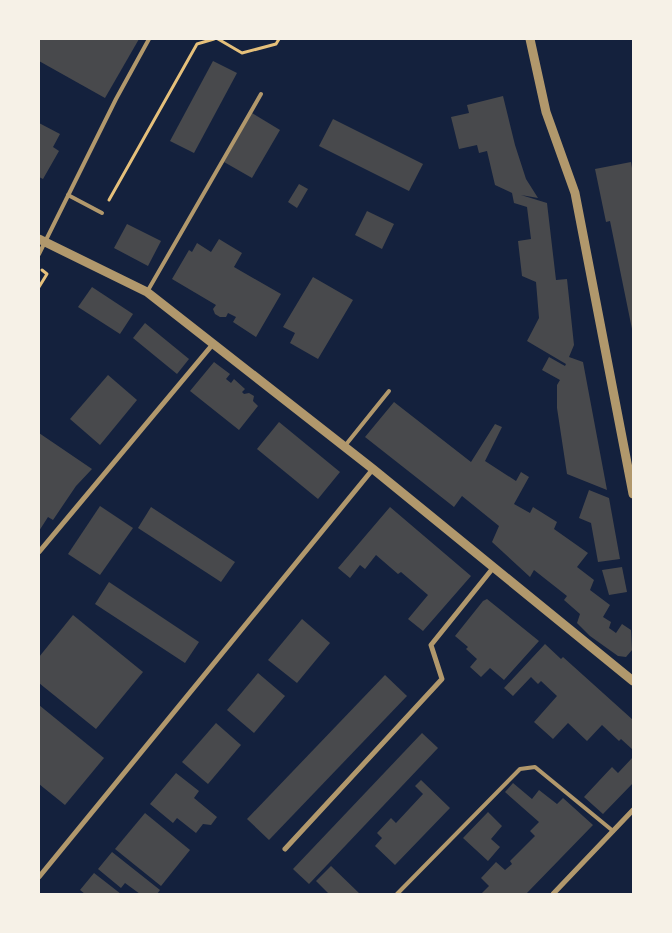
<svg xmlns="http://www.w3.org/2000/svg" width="672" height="933" font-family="Roboto,sans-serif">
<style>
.building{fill:#48494c}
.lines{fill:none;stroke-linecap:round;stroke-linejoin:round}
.path{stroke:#e5c07b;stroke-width:3}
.service{stroke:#b1986c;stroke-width:4}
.minor{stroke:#b1986c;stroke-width:5}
.tertiary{stroke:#b1986c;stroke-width:9}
</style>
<rect width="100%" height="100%" fill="#14213d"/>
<g class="building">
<polygon points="39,39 139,39 105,98 39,61"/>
<polygon points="213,61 237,73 194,153 170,141"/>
<polygon points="503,96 515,145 526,179 538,198 521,195 547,203 556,280 567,279 574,345 569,357 583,362 607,490 567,474 557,408 557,385 560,380 542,370 549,357 565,366 566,364 527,341 539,318 536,282 522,276 518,241 531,239 527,207 514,203 512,193 495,185 487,151 479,153 477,145 459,149 451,117 469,113 467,105"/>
<polygon points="252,113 280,130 252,178 224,162"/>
<polygon points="333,119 423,164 409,191 319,146"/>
<polygon points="39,123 60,134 53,147 59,151 43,179 39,177"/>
<polygon points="631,162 633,174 632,329 610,221 606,222 595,169"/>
<polygon points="299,184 308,189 297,208 288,202"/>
<polygon points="367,211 394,224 382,249 355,235"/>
<polygon points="127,224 161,241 148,266 114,248"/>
<polygon points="219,239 242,253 234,267 281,294 256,337 233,322 236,317 228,313 226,317 220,317 215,314 213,309 216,305 172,279 189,250 192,252 197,243 211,252"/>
<polygon points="313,277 353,300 318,359 290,343 295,333 283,327"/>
<polygon points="92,287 133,314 120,334 78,307"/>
<polygon points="145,323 189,359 177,374 133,338"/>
<polygon points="214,362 230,374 226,379 231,383 234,379 245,389 242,392 244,394 249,393 254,396 253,401 258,406 239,430 190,391"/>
<polygon points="108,375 137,400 100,445 70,419"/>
<polygon points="394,402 471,462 495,424 502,427 485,461 516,481 521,472 529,477 514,504 530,513 533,507 557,522 554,529 588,553 577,567 594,580 590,590 610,605 603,617 611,622 609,628 616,633 622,624 631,630 632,650 626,657 618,656 590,636 577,623 580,614 564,600 567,596 534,570 530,577 492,542 499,526 462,496 454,507 365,437"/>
<polygon points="279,422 340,472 318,499 257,449"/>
<polygon points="39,433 92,469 76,486 53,520 48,517 39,531 40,473"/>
<polygon points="589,490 609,498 620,559 598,562 591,523 579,518"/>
<polygon points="100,506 133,528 100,575 68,554"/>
<polygon points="151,507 235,562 221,582 138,528"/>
<polygon points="390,507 471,576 423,631 408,619 428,595 401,572 398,574 376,555 365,569 360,565 350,578 338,568"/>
<polygon points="622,567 627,592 609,595 602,570"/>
<polygon points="109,582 199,642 185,663 95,604"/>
<polygon points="487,599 539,641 504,680 490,668 481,677 470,667 477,659 466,649 468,647 455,636 483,601"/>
<polygon points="73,615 143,672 96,729 39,683 39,657"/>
<polygon points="302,619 330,643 297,683 268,660"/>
<polygon points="545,644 561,659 563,657 633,720 633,750 621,739 619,741 602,725 587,741 568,723 553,739 534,722 557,696 541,681 538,684 531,677 513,696 504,688"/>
<polygon points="258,673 285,696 254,733 227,710"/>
<polygon points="385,675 407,696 269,840 247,819"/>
<polygon points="39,705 104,758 65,805 39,784"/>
<polygon points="216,723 241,745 208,784 182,762"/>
<polygon points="422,733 438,748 309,884 293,869"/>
<polygon points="633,757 633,783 603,814 584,797 612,767 618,773"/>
<polygon points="176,773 199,791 194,798 217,817 211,825 203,824 196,833 177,818 173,823 150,804"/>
<polygon points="421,780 450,808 395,865 375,846 382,838 377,833 391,818 396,823 423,794 415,786"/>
<polygon points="513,783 532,799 539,790 557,804 563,798 593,825 526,894 481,894 489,886 481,878 496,862 505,870 512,864 510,861 535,836 530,831 539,822 505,792"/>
<polygon points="488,812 502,826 491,839 500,847 488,861 463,838"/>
<polygon points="145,813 190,850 161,886 115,849"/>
<polygon points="112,852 160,890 157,894 140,894 125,883 121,888 98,869"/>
<polygon points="331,866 360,894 329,894 316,881"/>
<polygon points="94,873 121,894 85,894 80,890"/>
</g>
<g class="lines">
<g class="path">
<polyline points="218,39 242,53 276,44 279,39"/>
<polyline points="109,200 197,44 214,39"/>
<polyline points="39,287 47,274 42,270"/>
</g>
<g class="service">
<polyline points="68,195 102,213"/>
<polyline points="39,254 116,99 149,39"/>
<polyline points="147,292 261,94"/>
<polyline points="344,447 389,391"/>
<polyline points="397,894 520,769 535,767 613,831"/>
</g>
<g class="minor">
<polyline points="39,552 213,344"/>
<polyline points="285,849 442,679 431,645 493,568"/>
<polyline points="39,877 373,469"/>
<polyline points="553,894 633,810"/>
</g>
<g class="tertiary">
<polyline points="530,39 546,112 575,193 633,494"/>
<polyline points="39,239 147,292 373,469 633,681"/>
</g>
</g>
<rect width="672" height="933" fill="none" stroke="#f6f1e7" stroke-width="80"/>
</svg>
